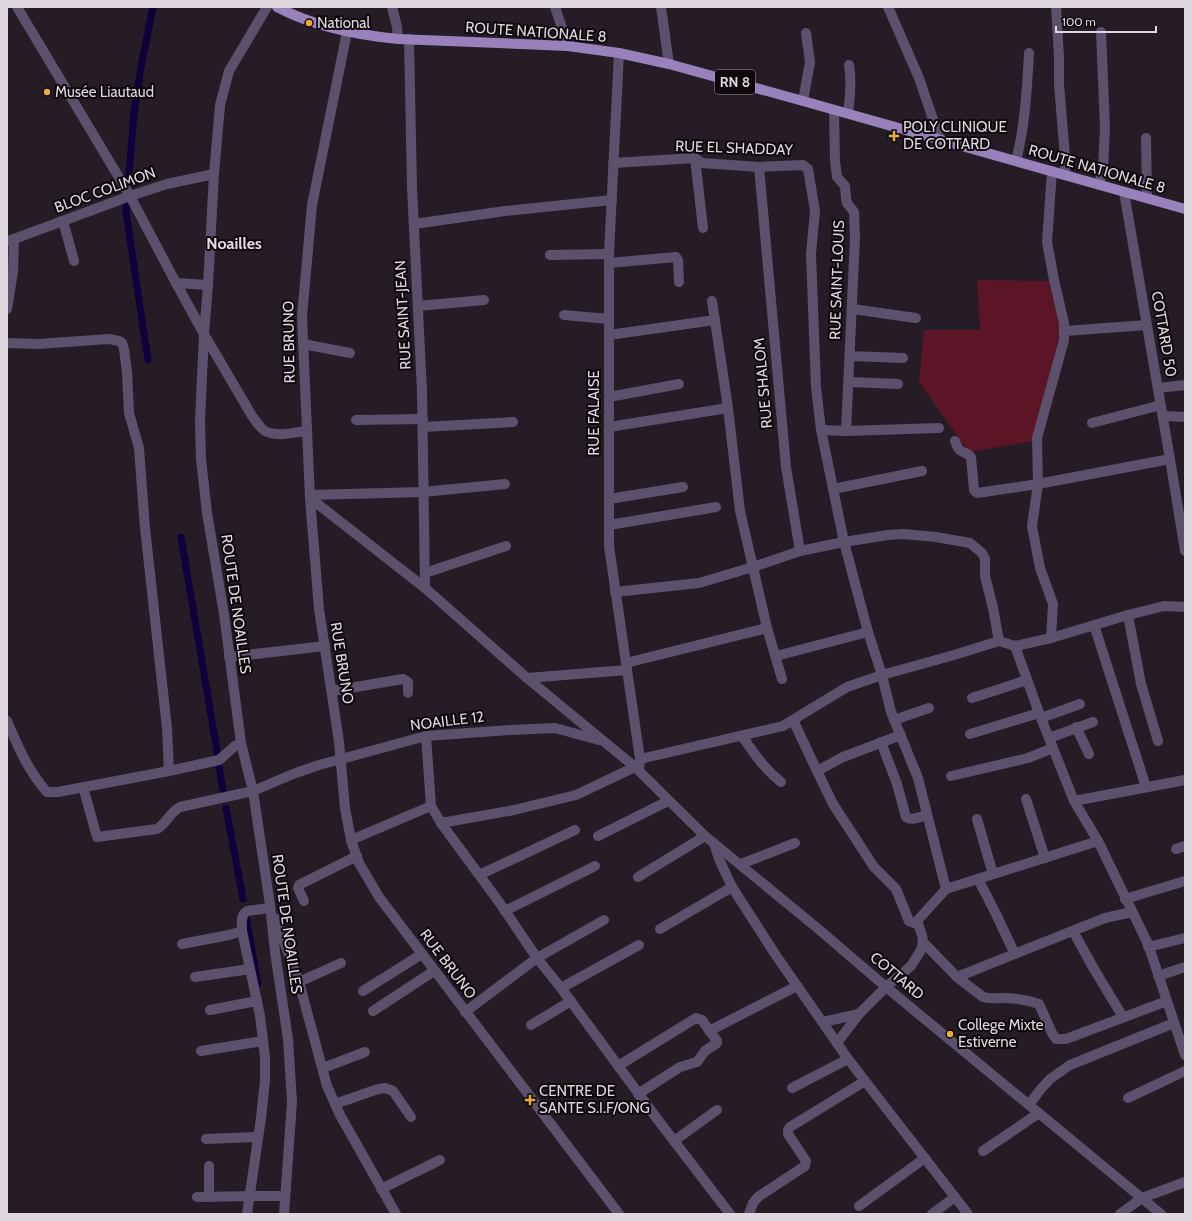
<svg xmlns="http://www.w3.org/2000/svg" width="1192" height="1221" font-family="Cabin,sans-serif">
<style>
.green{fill:#5c1427}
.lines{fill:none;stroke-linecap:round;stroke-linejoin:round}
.canal{stroke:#0e003c;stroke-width:7}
.minor{stroke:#5c516d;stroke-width:10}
.major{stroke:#9981bb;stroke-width:10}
.poi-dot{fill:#ebaa39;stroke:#0c080c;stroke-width:1.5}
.labels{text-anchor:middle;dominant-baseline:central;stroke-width:4;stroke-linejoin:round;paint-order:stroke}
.shield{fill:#0c080c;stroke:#a09aa0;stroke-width:1}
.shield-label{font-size:14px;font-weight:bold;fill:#dfd8df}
.poi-label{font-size:15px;fill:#dfd8df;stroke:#0c080c;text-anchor:start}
.street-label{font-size:15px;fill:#dfd8df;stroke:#0c080c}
.neighbourhood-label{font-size:16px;font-weight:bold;fill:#e6d8e6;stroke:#0c080c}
</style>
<rect width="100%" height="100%" fill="#261c26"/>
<polygon class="green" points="977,280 1048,281 1061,328 1034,441 969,452 919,382 924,330 980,330"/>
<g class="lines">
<g class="canal">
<polyline points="129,174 134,113 141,67 153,7"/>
<polyline points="127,196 126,213 131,246 148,360"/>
<polyline points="181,537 218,757"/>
<polyline points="219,767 223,790"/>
<polyline points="226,808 243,899"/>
<polyline points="246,917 258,984"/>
</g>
<g class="minor">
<polyline points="17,7 130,196 176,283 208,285"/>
<polyline points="267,7 229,71 220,105 214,174 208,285 204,334 200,421 201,459 207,513 224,614 241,743 253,791 270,905 275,952 288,1039 292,1102 284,1214"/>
<polyline points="392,7 397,27 398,39"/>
<polyline points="555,7 568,46"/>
<polyline points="661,7 669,64"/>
<polyline points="888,7 919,78 940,140"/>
<polyline points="1056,7 1059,56 1059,84 1065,157 1065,175"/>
<polyline points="347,32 312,205 302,316 310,498 319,609 339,742 345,808 351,840 359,863 379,897 619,1214"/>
<polyline points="409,39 412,188 422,391 425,588"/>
<polyline points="619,53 609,254 609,546 640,759 639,771"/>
<polyline points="803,101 810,62 806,33"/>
<path d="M848 113C850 98 852 81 849 65"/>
<polyline points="1146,138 1147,198"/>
<polyline points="695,158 703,228"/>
<path d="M1016 161C1025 126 1027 89 1029 53"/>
<polyline points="613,163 695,158 702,163 759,167 803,165 808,169 815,211 811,254 816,387 821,430 844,542 868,632 882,675 891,712 918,778 946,889 1098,841"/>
<polyline points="759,167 786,467 800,551 844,542 888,535 903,534 936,537 970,543 982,553 985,559 985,576 993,608 999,641"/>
<polyline points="1099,185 1103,168 1105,128 1101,32"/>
<polyline points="1124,192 1170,459 1185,551"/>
<polyline points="63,221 74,261"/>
<polyline points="414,224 505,211 612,200"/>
<polyline points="7,241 14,239 130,196 167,184 214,174"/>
<polyline points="550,255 609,254"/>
<polyline points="609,263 676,257 678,260 679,282"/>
<path d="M176 283 204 334 252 416C256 421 261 430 267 432 279 437 295 432 307 431"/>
<polyline points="712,301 728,408 740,511 767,628"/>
<polyline points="418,306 484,300"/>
<polyline points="7,309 13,272 14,239"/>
<polyline points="852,309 916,318"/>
<polyline points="564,315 609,319"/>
<polyline points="1065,331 1147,325"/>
<polyline points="609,335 715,320"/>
<polyline points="7,343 38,344 109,339 119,341 122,343 124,349 127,372 129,413 139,448 145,528 167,728 169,771"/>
<polyline points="303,344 350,353"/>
<polyline points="850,356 903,358"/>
<polyline points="849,382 898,384"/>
<polyline points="1158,388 1185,385"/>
<polyline points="609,397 679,384"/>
<polyline points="1163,416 1185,417"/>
<polyline points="356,420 423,419"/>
<polyline points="1092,423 1161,405"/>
<polyline points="423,427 513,422"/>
<polyline points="609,427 728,408"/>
<polyline points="821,430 846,431 855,238 854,212 847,203 846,199 845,186 837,177 835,161 834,110"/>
<polyline points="846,431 939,428"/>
<path d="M955 441C961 457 962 448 971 457L974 490 977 493 1038 484 1170 459"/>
<polyline points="833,489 922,471"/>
<polyline points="310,495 423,492 505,484"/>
<polyline points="310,498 425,588 527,678 635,767 705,836 816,927 886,987 1161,1214"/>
<polyline points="609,499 683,487"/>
<polyline points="609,525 716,507"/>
<polyline points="425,573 506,546"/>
<polyline points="615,592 699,583 753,567 800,551"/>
<polyline points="1128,615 1141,684 1158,741"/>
<polyline points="1094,625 1146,787"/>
<polyline points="1051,638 1053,604 1040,568 1032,526 1038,484 1037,438 1064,340 1064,323 1054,280 1047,242 1052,171"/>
<polyline points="1015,646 1039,713 1074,801 1098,841 1148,944 1185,1055"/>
<polyline points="776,656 868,632"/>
<polyline points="229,657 325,646"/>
<polyline points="626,663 767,628 782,679"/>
<polyline points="527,678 627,670"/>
<polyline points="332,691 403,679 408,682 408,693"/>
<polyline points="972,698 1027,680"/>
<polyline points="1041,718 1080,704"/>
<polyline points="793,720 817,771 833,804 874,867 896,889 909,921 914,923 917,921 946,889"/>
<polyline points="894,720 929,708"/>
<path d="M7 721C18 746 28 771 47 792H58L169 771 219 760 235 746 241 743"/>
<polyline points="1076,727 1089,754"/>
<polyline points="970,734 1039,713"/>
<polyline points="426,736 431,806 441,823 499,902 537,958 561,988 658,1120 730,1214"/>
<path d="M742 736C754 753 764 769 781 782"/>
<polyline points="1049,738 1093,722"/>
<path d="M881 742 897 784 906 817C911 821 920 817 927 815"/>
<polyline points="640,759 783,726 847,687 882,675 954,655 999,641 1015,646 1051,638 1128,615 1164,606 1185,607"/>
<polyline points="817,771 843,757 901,735"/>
<polyline points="951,776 1028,758 1053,748"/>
<path d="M83 787 97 837 157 829C166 824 170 812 180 807L253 791 293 774 319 765 426 736 511 730 555 728 599 740"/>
<polyline points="1026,799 1045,858"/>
<polyline points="1074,801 1185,780"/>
<polyline points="977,819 993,874"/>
<polyline points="441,823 514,810 576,795 635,767"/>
<polyline points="598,836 668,801"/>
<polyline points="351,840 431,806"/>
<polyline points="714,843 719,859 732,887 775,954 848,1059 968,1214"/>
<polyline points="1176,849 1185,846"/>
<polyline points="741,864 795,843"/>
<polyline points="479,875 575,830"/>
<polyline points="638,877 705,836"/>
<polyline points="978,879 995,912 1015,954"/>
<polyline points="1125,899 1185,881"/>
<polyline points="304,901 298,888 299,885 357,856"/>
<polyline points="505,911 595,866"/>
<polyline points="275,918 299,982 327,1086 340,1115 396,1214"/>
<polyline points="660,929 732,887"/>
<polyline points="242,931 260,1016 265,1057 265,1081 261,1118 247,1214"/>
<polyline points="1073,931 1094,969 1123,1017"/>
<path d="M923 942 957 977 983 997C989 999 995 998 1002 998 1015 998 1027 1000 1039 1004L1052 1033 1056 1039H1066L1167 1001"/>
<path d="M182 944 229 935 242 931C242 924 240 915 247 911L270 908"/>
<polyline points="1148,947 1185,938"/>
<polyline points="1158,976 1185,967"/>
<polyline points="195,977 250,969"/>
<polyline points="957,977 1105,918 1132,912"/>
<polyline points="299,982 341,963"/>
<polyline points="561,988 639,945"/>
<polyline points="363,991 422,954"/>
<polyline points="210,1010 257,1001"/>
<polyline points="373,1011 434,971"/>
<polyline points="465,1012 537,958 604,920"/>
<polyline points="823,1022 859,1014"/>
<polyline points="531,1025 571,1001"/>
<polyline points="709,1031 797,986"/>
<polyline points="837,1043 859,1014 886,987 911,966 921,950 923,942 922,935 917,921"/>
<polyline points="201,1051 263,1041"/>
<polyline points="618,1066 696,1018 702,1020 717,1041 717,1043 705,1051 697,1062 680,1067 638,1094"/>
<polyline points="323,1068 365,1052"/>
<polyline points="792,1088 848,1059"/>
<polyline points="1128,1098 1185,1071"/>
<polyline points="335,1104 378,1089 385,1088 393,1091 411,1117"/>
<polyline points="1029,1105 1040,1090 1050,1079 1070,1065 1174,1023"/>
<polyline points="206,1139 258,1137"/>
<polyline points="674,1141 717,1110"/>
<polyline points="983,1151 1039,1113"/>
<polyline points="209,1166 209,1197"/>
<polyline points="381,1189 440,1160"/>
<polyline points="197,1197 256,1196 285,1196"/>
<polyline points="859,1206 925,1158"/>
<polyline points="749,1214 753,1203 758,1197 805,1166 806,1161 788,1134 788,1130 790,1127 865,1081"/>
<polyline points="932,1214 955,1197"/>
<polyline points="1120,1214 1142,1198 1185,1182"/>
</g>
<path class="major" d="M277 7C315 27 356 35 398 39L568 46 619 53 669 64 803 101 1185 209"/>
</g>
<g class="poi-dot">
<circle cx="309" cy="23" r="4"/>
<circle cx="47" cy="92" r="4"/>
<path d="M892 130h4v4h4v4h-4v4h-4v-4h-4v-4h4z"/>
<circle cx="950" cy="1034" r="4"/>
<path d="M528 1094h4v4h4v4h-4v4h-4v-4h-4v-4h4z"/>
</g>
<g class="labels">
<rect class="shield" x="715" y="70" width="40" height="24" rx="3"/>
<g class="shield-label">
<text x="735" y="82">RN 8</text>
</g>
<g class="poi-label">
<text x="317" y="23">National</text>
<text x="55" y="92">Musée Liautaud</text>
<text x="903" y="127">POLY CLINIQUE<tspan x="903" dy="17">DE COTTARD</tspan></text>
<text x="958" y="1025">College Mixte<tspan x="958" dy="17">Estiverne</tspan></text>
<text x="539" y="1091">CENTRE DE<tspan x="539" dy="17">SANTE S.I.F/ONG</tspan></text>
</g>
<g class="street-label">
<text transform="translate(536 32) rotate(4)">ROUTE NATIONALE 8</text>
<text transform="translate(734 148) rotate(2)">RUE EL SHADDAY</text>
<text transform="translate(1097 169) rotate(16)">ROUTE NATIONALE 8</text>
<text transform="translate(105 190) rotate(-20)">BLOC COLIMON</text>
<text transform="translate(837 280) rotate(-88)">RUE SAINT-LOUIS</text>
<text transform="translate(403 315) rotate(-93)">RUE SAINT-JEAN</text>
<text transform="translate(1164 334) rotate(80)">COTTARD 50</text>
<text transform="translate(289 342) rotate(-91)">RUE BRUNO</text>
<text transform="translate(763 383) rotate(-95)">RUE SHALOM</text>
<text transform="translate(594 413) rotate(-90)">RUE FALAISE</text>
<text transform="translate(236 604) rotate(82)">ROUTE DE NOAILLES</text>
<text transform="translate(342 663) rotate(81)">RUE BRUNO</text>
<text transform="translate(447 721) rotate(-7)">NOAILLE 12</text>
<text transform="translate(287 924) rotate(82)">ROUTE DE NOAILLES</text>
<text transform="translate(448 964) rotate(53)">RUE BRUNO</text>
<text transform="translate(897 976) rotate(40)">COTTARD</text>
</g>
<g class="neighbourhood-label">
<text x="234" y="243">Noailles</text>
</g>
</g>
<rect width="1192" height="1221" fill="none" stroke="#dfd8df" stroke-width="16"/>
<path d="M1056 26v6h100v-6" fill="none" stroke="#dfd8df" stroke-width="2"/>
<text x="1062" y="26" font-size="12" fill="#dfd8df" stroke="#0c080c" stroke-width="3" paint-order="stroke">100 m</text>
</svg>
